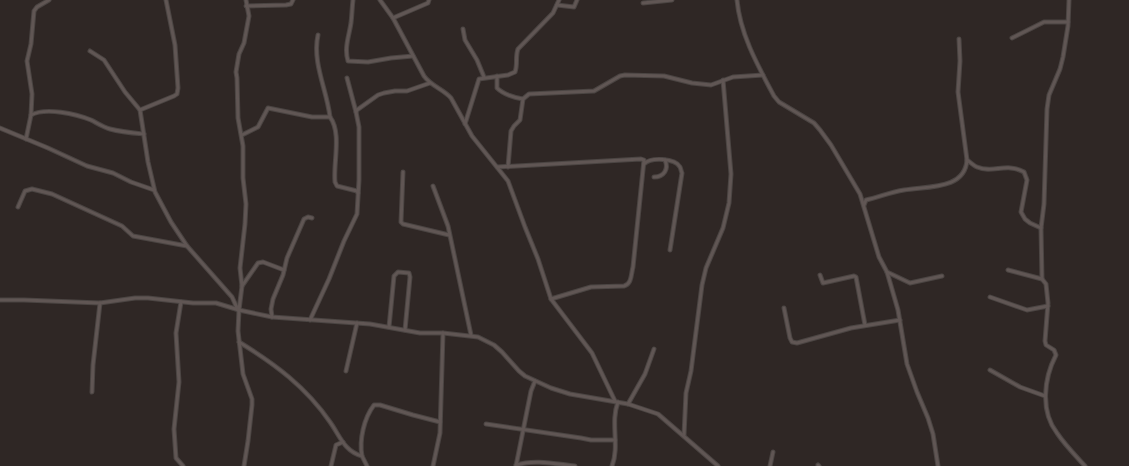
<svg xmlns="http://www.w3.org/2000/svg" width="1129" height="466" font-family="Figtree,sans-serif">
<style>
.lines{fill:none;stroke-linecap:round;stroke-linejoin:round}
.street-casing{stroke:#4b4543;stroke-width:5}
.street{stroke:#605654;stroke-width:3}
</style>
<rect width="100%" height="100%" fill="#2f2725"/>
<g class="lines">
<g class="street-casing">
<g id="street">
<polyline points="166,0 175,45 178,88 177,94 174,96 140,110 148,162 155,192 171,222 187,246 232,297 238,310"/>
<path d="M353 0C352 8 352 15 351 23 349 36 344 48 348 61L368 62 391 58 413 56"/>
<path d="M380 0 393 18 424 76C431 86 443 89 451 98L472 136 508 181 525 227 538 259 551 299 592 353 615 401"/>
<path d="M737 0C740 34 758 66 774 96L779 102 814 123 820 130 831 145 860 194 879 257 887 272 898 310 907 364 917 392 928 418 933 434 938 466"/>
<path d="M1069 0 1068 26 1063 57 1060 69 1049 95 1047 109 1044 204 1041 228 1042 279 1046 284 1048 303 1045 341 1046 345 1054 350 1056 355C1044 378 1040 411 1057 433 1065 445 1075 455 1085 466"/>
<polyline points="643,3 672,0"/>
<polyline points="557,5 574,7 577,0"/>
<polyline points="246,6 286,5 291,4 293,0"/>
<polyline points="393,18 428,3 429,0"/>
<polyline points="463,29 465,40 477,60 484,77"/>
<path d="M318 35C312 63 327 90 330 117"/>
<polyline points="1012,38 1044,22 1068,22"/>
<polyline points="90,51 104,60 125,92 140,110"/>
<path d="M497 76V88C503 94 515 98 523 99"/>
<polyline points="347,78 356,112"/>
<path d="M31 115C46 107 76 114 91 120 97 123 103 127 110 129 121 132 133 133 144 134"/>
<path d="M465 124 479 79 508 75 515 72C518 64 515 57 518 49L553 13 559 0"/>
<polyline points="0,128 48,148 87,166 113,173 131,182 154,190"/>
<path d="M242 135 258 127 268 108 312 117H330C342 133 333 163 335 182L337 186 357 191 358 193"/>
<polyline points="26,139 31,115 32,94 27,61 31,44 34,11 37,7 49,0"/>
<path d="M967 160C970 162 974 166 977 167 993 174 1006 162 1024 172L1027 180 1021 212 1025 219 1030 223 1041 228"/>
<path d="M644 164C651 157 675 158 680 167 681 169 681 171 682 173L670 250"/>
<path d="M497 167 641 159 644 160 633 267C631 274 632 284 624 286L591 287 551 299"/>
<polyline points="508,167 511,131 514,126 520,120 523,99 529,94 594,91 620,76 625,75 664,76 692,83 711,85 733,77 763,75"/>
<polyline points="403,172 401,222 403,224 449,235"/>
<path d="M654 177C664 177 669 169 665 160"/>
<polyline points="433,186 448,226 471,335"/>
<path d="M864 205 866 200C879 197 891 192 904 190 927 186 965 190 967 160L958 92 960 61 959 39"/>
<polyline points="18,207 25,191 32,189 52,194 122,226 133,236 187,246"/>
<polyline points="1008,270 1042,279"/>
<polyline points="887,272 910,283 942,276"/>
<polyline points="820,275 823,283 854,276 856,277 865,325"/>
<polyline points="242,286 258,263 263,262 284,270"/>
<polyline points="990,297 1027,310 1048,306"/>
<polyline points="0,300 24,300 100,303 135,298 148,298 193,303 216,303 239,310 272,317 370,324 420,333 443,333 478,337 494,345 502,352 519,371 525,376 551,388 570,394 628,404 658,414 718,466"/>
<polyline points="181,302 176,333 179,382 174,429 176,458 183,466"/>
<polyline points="784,308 790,338 792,342 797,343 851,328 900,320"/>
<polyline points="272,317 271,309 273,299 283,275 287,258 304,219 308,217 312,218"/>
<polyline points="310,320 329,279 344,241 357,214 359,180 359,127 356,112 357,110 378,95 384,93 395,91 407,91 430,83"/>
<polyline points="389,327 394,276 398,272 409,273 410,277 405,330"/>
<path d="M239 342C275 364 306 387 330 422 340 436 344 451 362 456L367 466"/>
<polyline points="990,370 1020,387 1045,396"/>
<polyline points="346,371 357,323"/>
<polyline points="92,392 93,365 100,303"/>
<polyline points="628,404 645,374 654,349"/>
<polyline points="486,424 581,438 591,440 615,440"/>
<polyline points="684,435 686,393 691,371 702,285 706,268 723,228 729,203 731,174 723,80"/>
<path d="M362 456C359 440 364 418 374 405H380L413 415 440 422"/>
<path d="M516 465C535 459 556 464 575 466"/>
<polyline points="818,465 819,466"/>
<polyline points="244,466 248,441 252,405 252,399 243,374 238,331 239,310 242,286 240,268 245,224 246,204 243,178 243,146 238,118 237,78 236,72 239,54 244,43 249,16 246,0"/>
<polyline points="331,466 336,445 343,442"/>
<polyline points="433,466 440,433 443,333"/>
<polyline points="516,466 531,391 535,381"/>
<path d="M612 466C620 445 610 423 618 402"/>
<polyline points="770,466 773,452"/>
</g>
</g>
<use href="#street" class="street"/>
</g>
</svg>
